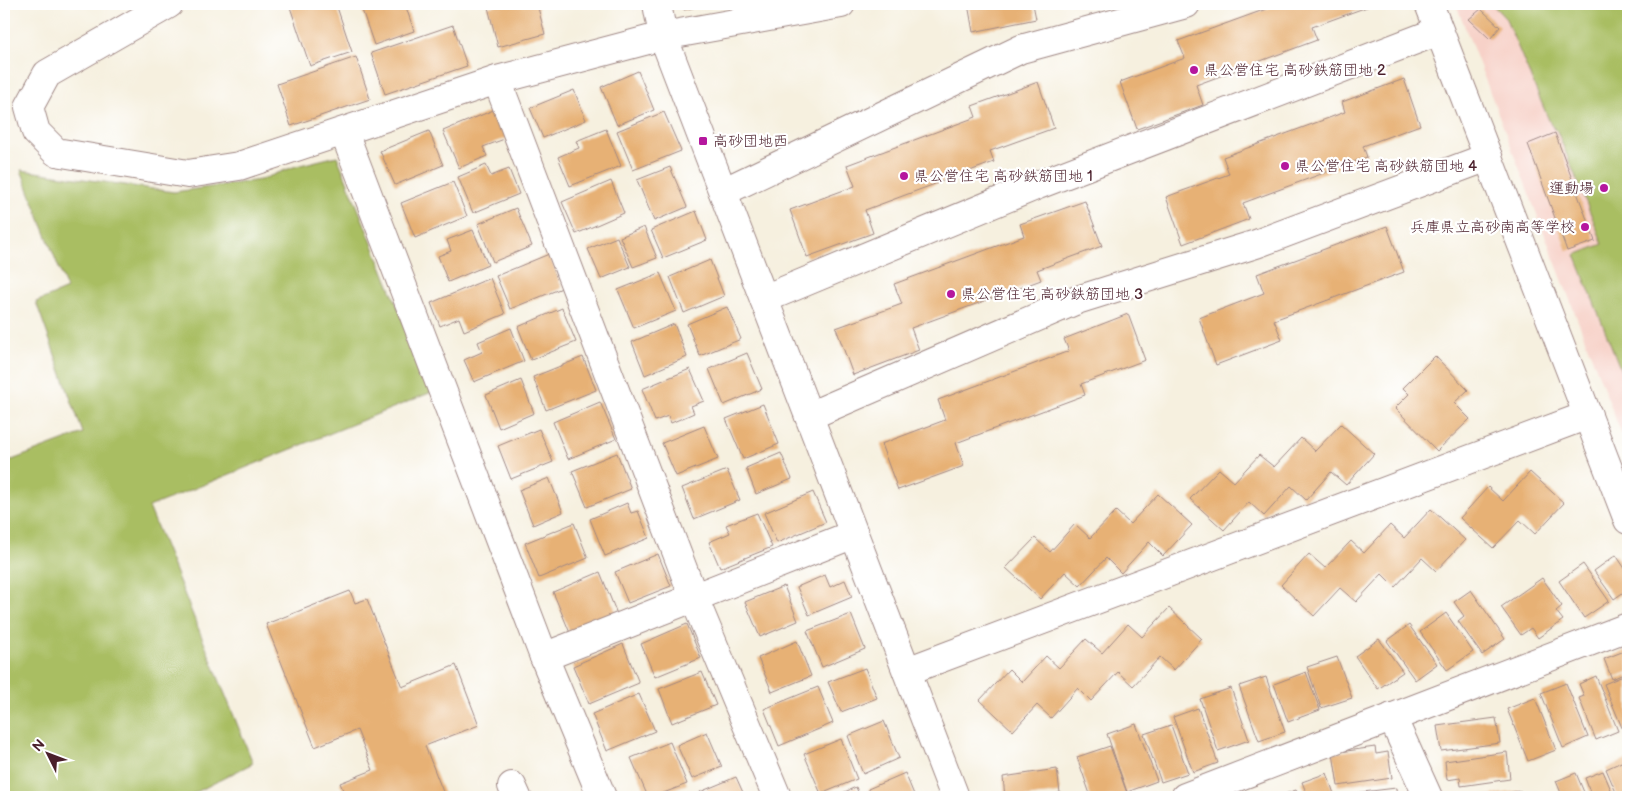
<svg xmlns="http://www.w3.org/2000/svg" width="1632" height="801" font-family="'Balsamiq Sans','Klee One',sans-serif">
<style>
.built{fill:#f7d1c8}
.green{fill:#a9be62;stroke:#7a6e46}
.building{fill:#e7b175}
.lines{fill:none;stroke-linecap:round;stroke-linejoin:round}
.minor-casing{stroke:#a08885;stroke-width:30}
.minor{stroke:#fff;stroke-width:28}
.poi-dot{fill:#b5179e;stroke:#fff;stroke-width:2}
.labels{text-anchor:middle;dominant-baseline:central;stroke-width:4.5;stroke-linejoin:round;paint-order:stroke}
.poi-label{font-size:15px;fill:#4a1f2b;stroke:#fff;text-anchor:start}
</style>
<rect width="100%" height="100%" fill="#fff"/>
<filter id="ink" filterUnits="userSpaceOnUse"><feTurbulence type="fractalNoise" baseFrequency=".02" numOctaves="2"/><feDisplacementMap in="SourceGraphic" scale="10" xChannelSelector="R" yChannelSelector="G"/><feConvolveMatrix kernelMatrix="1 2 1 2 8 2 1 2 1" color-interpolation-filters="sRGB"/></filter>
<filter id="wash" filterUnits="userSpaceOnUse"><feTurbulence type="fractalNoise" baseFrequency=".0096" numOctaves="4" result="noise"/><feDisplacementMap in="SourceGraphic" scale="20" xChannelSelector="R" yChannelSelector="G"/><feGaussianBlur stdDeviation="1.12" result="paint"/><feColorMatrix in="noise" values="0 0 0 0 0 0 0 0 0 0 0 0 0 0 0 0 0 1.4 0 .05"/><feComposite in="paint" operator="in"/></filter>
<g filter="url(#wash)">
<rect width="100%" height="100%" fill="#f6f0df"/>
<polygon class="built" points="1456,4 1628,4 1628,451"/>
<g class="green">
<polygon points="1492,4 1628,4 1628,388 1575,255 1603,244 1557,131 1551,125 1506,19"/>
<polygon points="337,156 432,392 149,507 253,763 187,797 4,797 4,463 83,433 36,302 67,289 21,170 174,192 260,180 296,166"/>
</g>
<g id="blocks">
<g class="building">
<polygon points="289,4 336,4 352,52 310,66"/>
<polygon points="360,4 405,4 414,31 374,45"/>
<polygon points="501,4 537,4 545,34 498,47 488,7"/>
<polygon points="683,4 708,4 684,10"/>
<polygon points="968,4 1033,4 1036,19 973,32"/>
<polygon points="1280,4 1375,4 1312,27 1317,40 1196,85 1203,105 1137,129 1120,82 1185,58 1178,41"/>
<polygon points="1481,9 1500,27 1490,39 1469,19"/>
<polygon points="453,25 467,66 385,94 371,53"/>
<polygon points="356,57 370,99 291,126 277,84"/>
<polygon points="638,71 654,110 617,125 601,87"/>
<polygon points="1404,79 1420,125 1363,146 1367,157 1243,203 1249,219 1183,244 1166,197 1229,174 1223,157 1345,112 1342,102"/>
<polygon points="1038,82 1054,128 990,151 994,162 865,210 873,233 807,257 790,210 855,186 847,165 976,117 972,106"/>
<polygon points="574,90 586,120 543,138 530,108"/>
<polygon points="496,109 507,138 483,147 487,156 459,168 443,131"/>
<polygon points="664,112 681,151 633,170 617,131"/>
<polygon points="606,129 621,166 570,186 558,157 579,148 576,141"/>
<polygon points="429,131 443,165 395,185 380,151"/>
<polygon points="1555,133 1595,241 1567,251 1528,144"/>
<polygon points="486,165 491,176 509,169 519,194 473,213 458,177"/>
<polygon points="670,167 687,207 654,221 637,180"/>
<polygon points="611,181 624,213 576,234 562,202"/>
<polygon points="453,182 467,216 415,238 401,203"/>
<polygon points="1085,201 1102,246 1037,270 1041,280 911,328 919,350 853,375 836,328 902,304 894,284 1024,236 1020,224"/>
<polygon points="516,208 532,246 493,262 478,224"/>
<polygon points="696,211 707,240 663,258 651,230"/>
<polygon points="1387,226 1404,272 1274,320 1282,340 1216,365 1199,318 1264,293 1257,274"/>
<polygon points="644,227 657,258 633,267 620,237"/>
<polygon points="473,230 488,265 448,282 438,256 451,251 447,240"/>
<polygon points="617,237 630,267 601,279 588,249"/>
<polygon points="549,254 562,288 510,309 496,276"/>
<polygon points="710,260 724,296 684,313 670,277"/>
<polygon points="660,273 676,311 634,328 618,290"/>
<polygon points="490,278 505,314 464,331 459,318 440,326 431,303"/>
<polygon points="727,307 741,339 700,356 687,324"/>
<polygon points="562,308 576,342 531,360 518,327"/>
<polygon points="1128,314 1145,360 1081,384 1085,395 956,443 964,466 898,490 881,444 945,420 938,400 1069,351 1064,339"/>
<polygon points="674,324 687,357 645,375 632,342"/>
<polygon points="511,328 524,361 474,382 464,360 482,352 478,342"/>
<polygon points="747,353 762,389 724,405 709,369"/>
<polygon points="1435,356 1468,390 1454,403 1470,419 1437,451 1395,408 1409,394 1403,388"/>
<polygon points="583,357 596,390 546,410 533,377"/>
<polygon points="690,369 704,401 691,406 694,413 671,423 668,416 655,421 642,389"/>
<polygon points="521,380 534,413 499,428 486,395"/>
<polygon points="600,402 616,439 568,459 553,422"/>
<polygon points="763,404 779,444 743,459 726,419"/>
<polygon points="1341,424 1374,454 1346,485 1331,472 1306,500 1291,486 1264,516 1249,502 1224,530 1190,499 1219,469 1234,482 1259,455 1274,467 1301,438 1315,451"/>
<polygon points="704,426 718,459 676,476 662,443"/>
<polygon points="539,429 553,462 511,479 498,446"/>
<polygon points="617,453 631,489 587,507 572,471"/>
<polygon points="781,453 792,479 756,494 746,468"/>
<polygon points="727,470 740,500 694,519 682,488"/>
<polygon points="1530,472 1564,503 1535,534 1520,520 1493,548 1460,518 1488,487 1503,501"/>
<polygon points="549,478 563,512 533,525 519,490"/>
<polygon points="813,492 826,522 777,543 764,513"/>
<polygon points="1158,494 1192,525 1163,556 1149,542 1121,573 1106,558 1080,586 1065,572 1040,599 1006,568 1035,538 1050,552 1075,524 1090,538 1116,511 1130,524"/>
<polygon points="627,503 631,513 638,511 649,538 605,556 590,519"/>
<polygon points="1431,509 1465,540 1436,571 1422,558 1395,587 1382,574 1356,602 1340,588 1314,616 1281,585 1309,554 1325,568 1351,541 1364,553 1390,525 1404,538"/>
<polygon points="757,513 772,547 720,568 709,542 730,533 726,525"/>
<polygon points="574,523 588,558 539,578 525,543"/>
<polygon points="658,554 671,586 628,603 615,572"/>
<polygon points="1616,555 1628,573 1628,589 1614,599 1594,571"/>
<polygon points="1583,564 1609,601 1584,618 1559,581"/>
<polygon points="600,572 617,614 570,633 553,592"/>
<polygon points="825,575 830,587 845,580 852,597 809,615 797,587"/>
<polygon points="1542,578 1562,606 1556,611 1563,620 1538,638 1531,628 1521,635 1501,607"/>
<polygon points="784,586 798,621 760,637 745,602"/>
<polygon points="1471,590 1505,639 1482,655 1458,621 1464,616 1454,602"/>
<polygon points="350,591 355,603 367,599 402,687 456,665 479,725 425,746 445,797 346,797 340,783 373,770 357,730 315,747 266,624"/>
<polygon points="1169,608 1202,639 1174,670 1160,657 1133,686 1118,672 1091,701 1078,688 1051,718 1037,705 1013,731 980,700 1009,669 1022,682 1046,656 1059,668 1086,639 1102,653 1128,624 1142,637"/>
<polygon points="1446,613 1473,652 1447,670 1420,632"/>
<polygon points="851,614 865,649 822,667 807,631"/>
<polygon points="687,624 701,658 655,677 641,644"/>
<polygon points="1409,625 1437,664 1415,680 1387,641"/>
<polygon points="1379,639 1403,672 1378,689 1355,656"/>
<polygon points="797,641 811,676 772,692 758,658"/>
<polygon points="623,644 639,683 589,704 573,666"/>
<polygon points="1627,650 1628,654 1628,672 1612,679 1604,659"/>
<polygon points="1337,657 1352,698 1321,708 1307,667"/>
<polygon points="865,668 877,698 841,712 828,682"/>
<polygon points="702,672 716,705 672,723 659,689"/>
<polygon points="1306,672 1320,710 1288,722 1274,684"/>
<polygon points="1628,674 1628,728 1623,730 1604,684"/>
<polygon points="1596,676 1618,731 1596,740 1579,698 1584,696 1579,684"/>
<polygon points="1266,677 1285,732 1259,741 1239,686"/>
<polygon points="1566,683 1588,737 1563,748 1541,693"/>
<polygon points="818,687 833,723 779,746 764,709"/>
<polygon points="1231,688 1249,740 1218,751 1200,699"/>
<polygon points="639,694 655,731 607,751 592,714"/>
<polygon points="1535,698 1556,750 1528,761 1507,709"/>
<polygon points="1198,708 1218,763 1193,772 1173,717"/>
<polygon points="1496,718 1500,743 1441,751 1437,726"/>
<polygon points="884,721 899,758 863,774 848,736"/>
<polygon points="1136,724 1157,781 1127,792 1107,734"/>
<polygon points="1171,725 1188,773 1161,782 1144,734"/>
<polygon points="707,732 722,767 692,779 677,745"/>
<polygon points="841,739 857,779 821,794 804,754"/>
<polygon points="670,742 687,784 653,797 648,797 631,758"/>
<polygon points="1110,746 1128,796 1091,797 1077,757"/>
<polygon points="1375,747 1376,754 1388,752 1392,778 1338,786 1333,753"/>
<polygon points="1507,752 1510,779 1461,786 1460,778 1447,780 1445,761"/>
<polygon points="1628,759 1628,797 1618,797 1606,769"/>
<polygon points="1057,769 1060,793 1025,797 1005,797 1003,777"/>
<polygon points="1603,771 1614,797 1592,797 1585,778"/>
<polygon points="905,773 915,797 871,797 868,789"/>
<polygon points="1327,773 1335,797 1304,797 1303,793 1306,792 1302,782"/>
<polygon points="1576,773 1586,797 1550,797 1561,793 1556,781"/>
<polygon points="736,777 745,797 702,797 700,792"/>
<polygon points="856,787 860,797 833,797"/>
<polygon points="1396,788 1397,797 1356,797 1355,793"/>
<polygon points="1296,790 1299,797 1276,797"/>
<polygon points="1520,791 1520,797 1484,797 1483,796"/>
</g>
</g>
</g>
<g filter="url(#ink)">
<use href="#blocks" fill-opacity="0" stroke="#a08885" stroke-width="1"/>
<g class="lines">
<g class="minor-casing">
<g id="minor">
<polyline points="169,4 47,74 29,107 36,132 56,152 188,174 239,166 497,80 663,36 841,4"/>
<polyline points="657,4 663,36 955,797"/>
<polyline points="1429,4 1628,520"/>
<polyline points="497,80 694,598 777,797"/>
<polyline points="344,132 544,657 602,797"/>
<polyline points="723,192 1021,49 1186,4"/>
<polyline points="764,299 1038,185 1439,31"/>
<polyline points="809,416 1077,300 1256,244 1488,157"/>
<polyline points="544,657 854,534"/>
<polyline points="907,671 1588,415"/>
<polyline points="1392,717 1428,797"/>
<polyline points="512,786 517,797"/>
<polyline points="1185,797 1628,627"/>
</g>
</g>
<use href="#minor" class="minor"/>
</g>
</g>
<g class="poi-dot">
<circle cx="1194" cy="70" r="5"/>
<rect x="698" y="136" width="10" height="10" rx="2.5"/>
<circle cx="1285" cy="166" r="5"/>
<circle cx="904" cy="176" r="5"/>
<circle cx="1604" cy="188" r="5"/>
<circle cx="1585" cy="227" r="5"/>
<circle cx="951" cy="294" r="5"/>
</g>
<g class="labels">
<g class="poi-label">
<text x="1204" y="70">県公営住宅 高砂鉄筋団地 2</text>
<text x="713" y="141">高砂団地西</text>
<text x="1295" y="166">県公営住宅 高砂鉄筋団地 4</text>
<text x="914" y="176">県公営住宅 高砂鉄筋団地 1</text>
<text x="1594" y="188" text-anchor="end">運動場</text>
<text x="1575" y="227" text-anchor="end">兵庫県立高砂南高等学校</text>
<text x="961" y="294">県公営住宅 高砂鉄筋団地 3</text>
</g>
</g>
<rect width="1632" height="801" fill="none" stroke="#fff" stroke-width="20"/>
<g transform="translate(48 754) rotate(312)" stroke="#ffffff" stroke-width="4" paint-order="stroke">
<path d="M0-4L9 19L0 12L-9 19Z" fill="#4a1f2b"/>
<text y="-8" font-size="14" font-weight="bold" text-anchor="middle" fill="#4a1f2b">N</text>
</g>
</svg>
